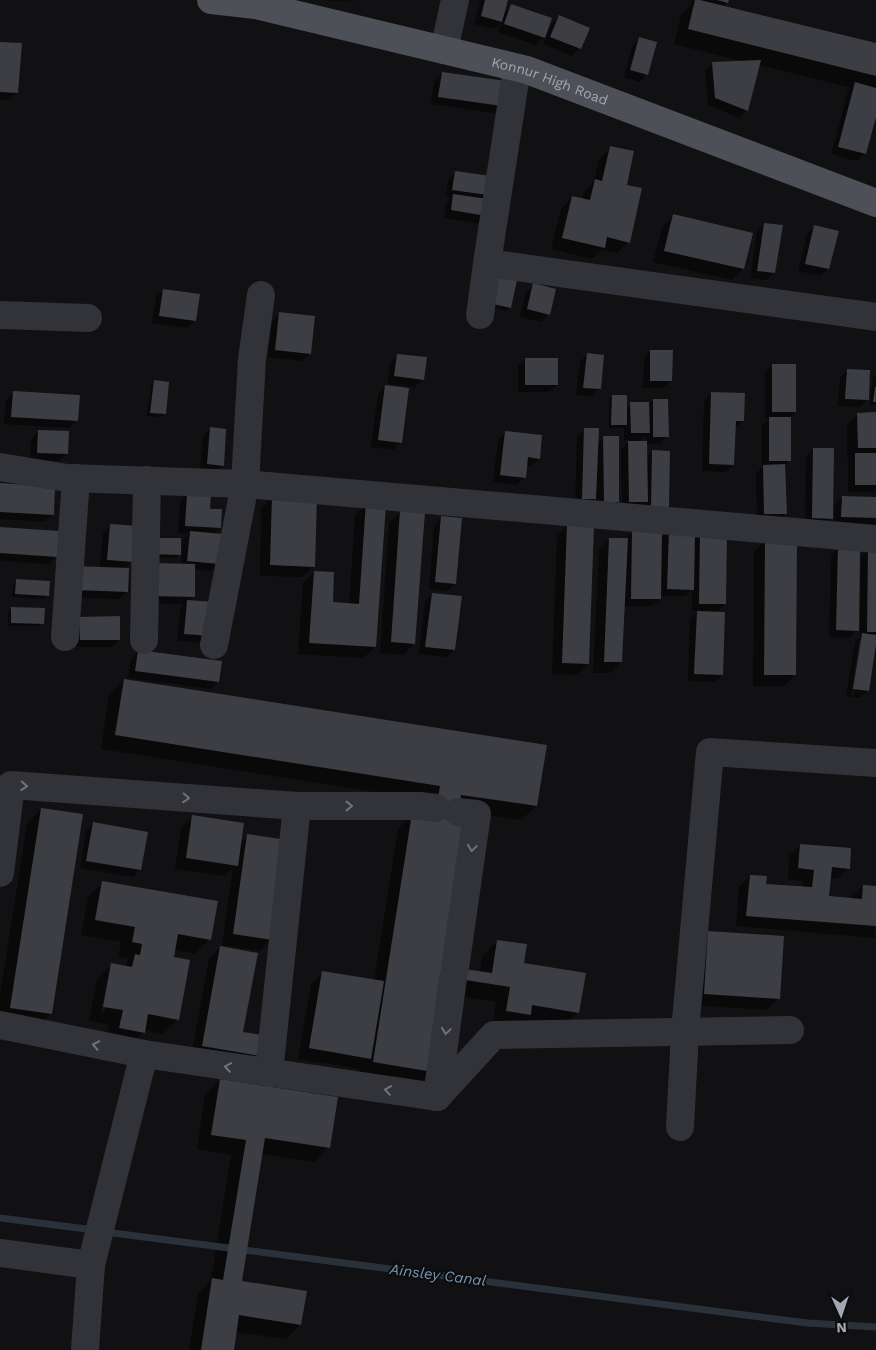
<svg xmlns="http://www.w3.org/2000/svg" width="876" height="1350" font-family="'Work Sans',sans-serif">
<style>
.shadow{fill:#0007;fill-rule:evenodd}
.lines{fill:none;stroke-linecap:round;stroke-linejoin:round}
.stream{stroke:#293238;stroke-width:7}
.building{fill:#3d3e43}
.minor{stroke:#323338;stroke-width:28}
.major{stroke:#4e5057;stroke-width:28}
.oneway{stroke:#70737c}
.labels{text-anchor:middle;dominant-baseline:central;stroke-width:4;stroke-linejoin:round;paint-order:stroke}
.street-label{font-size:14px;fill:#a2a7b4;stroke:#0c0c0e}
.water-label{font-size:15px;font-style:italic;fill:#7795b0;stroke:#0c0c0e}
</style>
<rect width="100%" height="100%" fill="#111113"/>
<g class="shadow">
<polygon points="329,0 368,0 329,1"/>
<polygon points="481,0 507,0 503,14 512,5 544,37 536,45 498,32 501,22 494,29 474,24"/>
<polygon points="692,0 728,0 727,3 723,7 876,45 876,112 865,153 857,161 831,154 848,91 851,88 759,65 747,110 739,118 708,105 705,71 712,63 745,62 674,44 681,15 692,4 691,3"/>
<polygon points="559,17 580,48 572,56 543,44 552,24"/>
<polygon points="640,39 647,74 640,82 624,77 632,46"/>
<polygon points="0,43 17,92 9,100 0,99"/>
<polygon points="442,73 501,106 494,113 431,104 434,81"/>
<polygon points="611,147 625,186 628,242 617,253 602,250 592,259 551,249 561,209 572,197 582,199 584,192 594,182 599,159"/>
<polygon points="456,172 496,178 483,224 444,218 446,203 451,198 446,197 448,180"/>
<polygon points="673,216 743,269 732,280 653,262 662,227"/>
<polygon points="764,224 774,273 767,280 750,278 757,231"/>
<polygon points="815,226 828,269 820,276 798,271 807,234"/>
<polygon points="515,281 510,307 506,311 490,307"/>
<polygon points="534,285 548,314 541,322 520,317 526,292"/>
<polygon points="163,290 195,321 187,328 152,323 156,297"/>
<polygon points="279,314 310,353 302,361 268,357 272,321"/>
<polygon points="651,351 671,381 663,388 643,388 644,358"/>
<polygon points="587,354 599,389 592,396 576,395 580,362"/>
<polygon points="397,355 423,379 415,387 388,384 390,363"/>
<polygon points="525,359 557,385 549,392 518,392 518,366"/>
<polygon points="772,365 795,412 790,417 789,460 784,466 785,513 778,521 757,521 756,474 762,467 762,425 769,419 765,419 765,372"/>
<polygon points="848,370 867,400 860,407 838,406 840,377"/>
<polygon points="876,374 876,405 870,405 873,377"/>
<polygon points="154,382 165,413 161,417 147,416 151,385"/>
<polygon points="386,386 400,443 393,450 371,447 378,394"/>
<polygon points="14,392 77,420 70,428 4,424 6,400"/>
<polygon points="711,393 743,421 735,428 733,464 726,472 702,471 704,401"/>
<path d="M613 396 626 409 631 404 648 405 654 400 667 436 660 444H646V458L652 451 668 506 661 514H644V504L640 509H622L621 450 630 440H624V428H609V399ZM646 435V442H639Z"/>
<polygon points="858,414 876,414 876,492 848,492 848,461 851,459 847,459 847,425"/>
<polygon points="210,429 223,465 216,472 200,471 203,436"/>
<polygon points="585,429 597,444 603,438 618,501 611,509 597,509 596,497 588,506 575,506 577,436"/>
<polygon points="38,432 67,453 60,461 30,460 31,439"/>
<polygon points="505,432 539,458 531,466 526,465 525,477 517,485 493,482 498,440"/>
<polygon points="814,449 831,518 824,526 805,525 806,456"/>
<polygon points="0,485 53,514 45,522 0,519"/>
<polygon points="187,494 209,510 220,527 213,534 218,563 211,571 194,569 193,597 188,602 212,603 202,643 177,641 180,609 184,604 143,603 181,565 182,552 176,558 148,557 148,542 182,552 183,540 189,534 178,533 180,502"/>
<polygon points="273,497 314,566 302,577 260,576 261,508"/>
<polygon points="843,497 876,498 876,526 834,524 835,504"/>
<polygon points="367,503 375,647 363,658 298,654 303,583 314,572 331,603 349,605 355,515"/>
<polygon points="401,512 414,644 403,655 380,653 389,523"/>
<polygon points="442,517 455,584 447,591 429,589 434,525"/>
<polygon points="111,525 132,561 125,569 126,592 119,599 67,597 100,568 103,533"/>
<polygon points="568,525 588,664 577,675 552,674 557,536"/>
<polygon points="0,529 56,556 49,564 0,561"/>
<polygon points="669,530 693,541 700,534 725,604 716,613 722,675 714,682 688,681 690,619 698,611 692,611 692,589 685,596 660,596 660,599 652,606 623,606 621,662 610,673 593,673 599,550 610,539 625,539 632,532 660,539"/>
<polygon points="765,541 795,675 784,686 753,686 754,552"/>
<polygon points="839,547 857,630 850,638 829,637 831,555"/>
<path d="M869 548H876V639L868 690 860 698 846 696 855 642 860 637 861 557H860ZM859 641H862L854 695H851Z"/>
<polygon points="16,580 48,595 44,599 12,597 13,584"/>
<polygon points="432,594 454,650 447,657 419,654 425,601"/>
<polygon points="11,608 43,623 40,626 8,626 8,612"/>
<polygon points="80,618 119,640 112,647 73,647"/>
<polygon points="138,651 218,681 211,689 128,678 131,659"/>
<polygon points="124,681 536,806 521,820 457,811 449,968 480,973 482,956 497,941 578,1012 563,1027 523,1021 515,1029 492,1025 496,1002 444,994 432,1071 418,1086 359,1077 360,1069 298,1059 311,984 322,973 374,981 398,829 426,800 101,749 109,695"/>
<polygon points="41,809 51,1014 36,1028 0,1023 0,995 27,824"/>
<polygon points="193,817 240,844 248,836 272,939 260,951 222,945 233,868 225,876 175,869 181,828"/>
<polygon points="93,824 140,870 133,877 80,868 86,831"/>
<polygon points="801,845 848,868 837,879 829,879 828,897 852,899 852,897 863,886 876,887 875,938 736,926 739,887 750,876 765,885 802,888 803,881 788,879 789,856"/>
<path d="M103 882 209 939 195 954 174 950 173 958 178 1019 163 1034 144 1030 143 1032 129 1047 105 1043 109 1025 89 1021 97 979 112 965 124 967 127 964 128 958 118 957 121 942 81 935 88 897ZM107 980H110L104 1013H101Z"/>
<polygon points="708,932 779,998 767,1010 693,1005 697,944"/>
<polygon points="220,947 242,1033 259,1056 247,1067 191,1057 209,959"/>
<polygon points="220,1080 328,1147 314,1162 261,1154 241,1282 300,1325 286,1339 235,1332 232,1350 189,1350 198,1294 211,1280 231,1155 197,1149 205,1095"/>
</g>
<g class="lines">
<g class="stream">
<polyline points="0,1218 94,1230"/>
<polyline points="105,1232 807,1323 876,1327"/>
</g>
</g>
<g class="building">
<polygon points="485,0 508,0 502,22 481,16"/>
<polygon points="695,0 700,0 876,43 876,76 688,29"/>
<polygon points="717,0 729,0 728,3"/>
<polygon points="511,4 552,18 545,38 504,24"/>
<polygon points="559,15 590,28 581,49 550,37"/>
<polygon points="639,37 657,42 648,75 630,70"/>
<polygon points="0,42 22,43 18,93 0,92"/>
<polygon points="761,60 748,111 715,98 712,62"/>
<polygon points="442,72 506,81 502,106 438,97"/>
<polygon points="855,82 876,88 876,117 866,154 838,147"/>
<polygon points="610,146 634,151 627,185 642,188 630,243 607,237 605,248 562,238 572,196 590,200 595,179 602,181"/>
<polygon points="455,171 498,177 495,196 452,190"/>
<polygon points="453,194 495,200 492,217 451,210"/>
<polygon points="673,214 753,233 744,269 664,251"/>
<polygon points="764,223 783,225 775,273 757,271"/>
<polygon points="814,225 839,231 829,269 805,264"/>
<polygon points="499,276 517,280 511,308 493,304"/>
<polygon points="533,283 556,289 550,315 527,309"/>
<polygon points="163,289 200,294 196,321 159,316"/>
<polygon points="279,312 315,316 311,354 275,350"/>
<polygon points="650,350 673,350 672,381 650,381"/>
<polygon points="587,353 604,355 601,389 583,388"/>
<polygon points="397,354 427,357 424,380 394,376"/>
<rect x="525" y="358" width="33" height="27"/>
<rect x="772" y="364" width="24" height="48"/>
<polygon points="847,369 870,370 869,400 845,399"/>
<polygon points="154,380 169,382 166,414 150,413"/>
<polygon points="385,385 409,388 402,443 378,440"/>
<polygon points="875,387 876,387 876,402 873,402"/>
<polygon points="13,391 80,395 78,421 11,417"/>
<polygon points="711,392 745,393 744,421 736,421 734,465 709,464"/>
<polygon points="612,395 627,395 627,425 611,425"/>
<polygon points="653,399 668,399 669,437 653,437"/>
<polygon points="630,402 649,402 650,433 631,433"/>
<polygon points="876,412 876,448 858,448 857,413"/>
<rect x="769" y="417" width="22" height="44"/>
<polygon points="210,427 226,429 224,466 207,464"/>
<polygon points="584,428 599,428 596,499 582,499"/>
<polygon points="38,430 69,431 68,454 37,453"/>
<polygon points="505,431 542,435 540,459 528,457 526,478 500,475"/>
<polygon points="603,436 619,436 619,502 604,502"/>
<polygon points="628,441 647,441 648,502 629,502"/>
<polygon points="813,448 834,448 833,519 812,518"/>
<polygon points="652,450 670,451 669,507 651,507"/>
<rect x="855" y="453" width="21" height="32"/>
<polygon points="785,464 787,514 764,514 763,465"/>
<polygon points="0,483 55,487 54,515 0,512"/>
<polygon points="187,493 211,495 210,509 222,509 221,528 185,526"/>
<polygon points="272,496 317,497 315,567 270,565"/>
<polygon points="842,496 876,497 876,518 841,517"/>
<polygon points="366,502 386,504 376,647 309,643 314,571 334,572 333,602 359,604"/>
<polygon points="400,510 425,512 415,644 391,642"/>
<polygon points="441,516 462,518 456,584 435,582"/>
<polygon points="110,524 137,526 134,562 107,560"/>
<polygon points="567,524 594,525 589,664 562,663"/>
<polygon points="0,527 59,531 57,557 0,553"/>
<polygon points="669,529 695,530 694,590 667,589"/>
<polygon points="632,530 662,531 661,599 631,599"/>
<polygon points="190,531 222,534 219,564 187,561"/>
<polygon points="700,532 727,532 726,604 699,604"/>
<polygon points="151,538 181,538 181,555 150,554"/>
<polygon points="609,538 628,538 622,662 604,662"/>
<polygon points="765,540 797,540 796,675 764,675"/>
<polygon points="838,546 860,547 859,631 836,630"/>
<polygon points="868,547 876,547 876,632 867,632"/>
<polygon points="151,563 195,564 195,597 150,596"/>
<polygon points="75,566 129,568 128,592 74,590"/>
<polygon points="16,579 50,581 49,596 15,594"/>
<polygon points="432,593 462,596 455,650 425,647"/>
<polygon points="187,600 214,602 211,636 184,634"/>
<polygon points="11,607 45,608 44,624 11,623"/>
<polygon points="697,611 725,612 723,675 694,674"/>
<polygon points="120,616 120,640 80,640 79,617"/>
<polygon points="862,633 876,635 876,644 869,691 853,689"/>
<polygon points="138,650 222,661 219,682 135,671"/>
<polygon points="124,679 547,745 537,806 461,795 458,817 473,820 450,967 492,973 497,940 527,944 524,963 586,973 579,1013 532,1005 531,1015 506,1011 510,987 453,978 433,1072 373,1062 412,813 436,808 440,786 115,735"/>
<polygon points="41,808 83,814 52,1014 10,1008"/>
<polygon points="192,815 244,823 238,866 186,858"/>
<polygon points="93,822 148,832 141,870 86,861"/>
<polygon points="247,834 287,840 273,940 233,934"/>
<polygon points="800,844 851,848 850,869 832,867 829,896 862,899 863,885 876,886 876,926 746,916 750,875 767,876 766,884 812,887 814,870 798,868"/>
<polygon points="102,881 218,901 211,940 178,934 174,957 190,960 179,1020 148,1014 145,1033 119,1028 123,1010 103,1007 111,963 132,967 135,954 140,955 142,944 132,942 135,927 95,920"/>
<polygon points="708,931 784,936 780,999 704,994"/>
<polygon points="220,946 258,953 243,1032 263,1035 260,1056 202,1046"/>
<polygon points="322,971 384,981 371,1059 309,1048"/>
<polygon points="220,1079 338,1097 330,1148 265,1138 242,1281 307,1291 301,1325 239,1315 234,1350 201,1350 212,1278 223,1280 246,1140 211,1135"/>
</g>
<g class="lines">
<g class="minor">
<polyline points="444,50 455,0"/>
<polyline points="487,263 876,317"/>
<polyline points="0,315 88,318"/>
<polyline points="480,315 487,263 517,68"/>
<polyline points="0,467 67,478 245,484 876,539"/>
<polyline points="65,637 76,478"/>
<polyline points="144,640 147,480"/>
<polyline points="214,645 245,484 252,359 261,295"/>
<polyline points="0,873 11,785 297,806 420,806 436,808"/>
<polyline points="455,968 477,814 458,812"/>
<polyline points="0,1025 144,1054 437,1097"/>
<polyline points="269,1073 297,806"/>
<polyline points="437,1097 494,1035 790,1030"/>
<polyline points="437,1097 453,978"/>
<polyline points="680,1127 685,1032 710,752 876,763"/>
<polyline points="0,1253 91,1265 85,1350"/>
<polyline points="91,1265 144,1054"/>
</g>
<path class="major" id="s1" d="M211 0 256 5 527 70 876 203"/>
</g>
<defs><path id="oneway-chevron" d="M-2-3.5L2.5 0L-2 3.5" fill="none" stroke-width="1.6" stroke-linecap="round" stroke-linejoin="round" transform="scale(1.25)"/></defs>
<g class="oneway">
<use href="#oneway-chevron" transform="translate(24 786) rotate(4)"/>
<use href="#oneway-chevron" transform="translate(186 798) rotate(4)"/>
<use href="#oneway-chevron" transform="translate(349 806)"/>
<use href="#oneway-chevron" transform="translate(472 848) rotate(98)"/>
<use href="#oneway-chevron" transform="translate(446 1031) rotate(98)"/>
<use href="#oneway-chevron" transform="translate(96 1045) rotate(-168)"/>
<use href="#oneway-chevron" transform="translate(228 1067) rotate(-172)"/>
<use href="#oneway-chevron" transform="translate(388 1090) rotate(-172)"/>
</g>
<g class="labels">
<g class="street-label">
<text stroke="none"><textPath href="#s1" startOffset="349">Konnur High Road</textPath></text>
</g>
<g class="water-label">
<text transform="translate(438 1275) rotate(7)">Ainsley Canal</text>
</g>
</g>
<g transform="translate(841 1315) rotate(177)" stroke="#0c0c0e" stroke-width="4" paint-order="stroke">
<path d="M0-4L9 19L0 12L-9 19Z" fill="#a2a7b4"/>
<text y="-8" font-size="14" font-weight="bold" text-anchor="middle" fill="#a2a7b4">N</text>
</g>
</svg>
